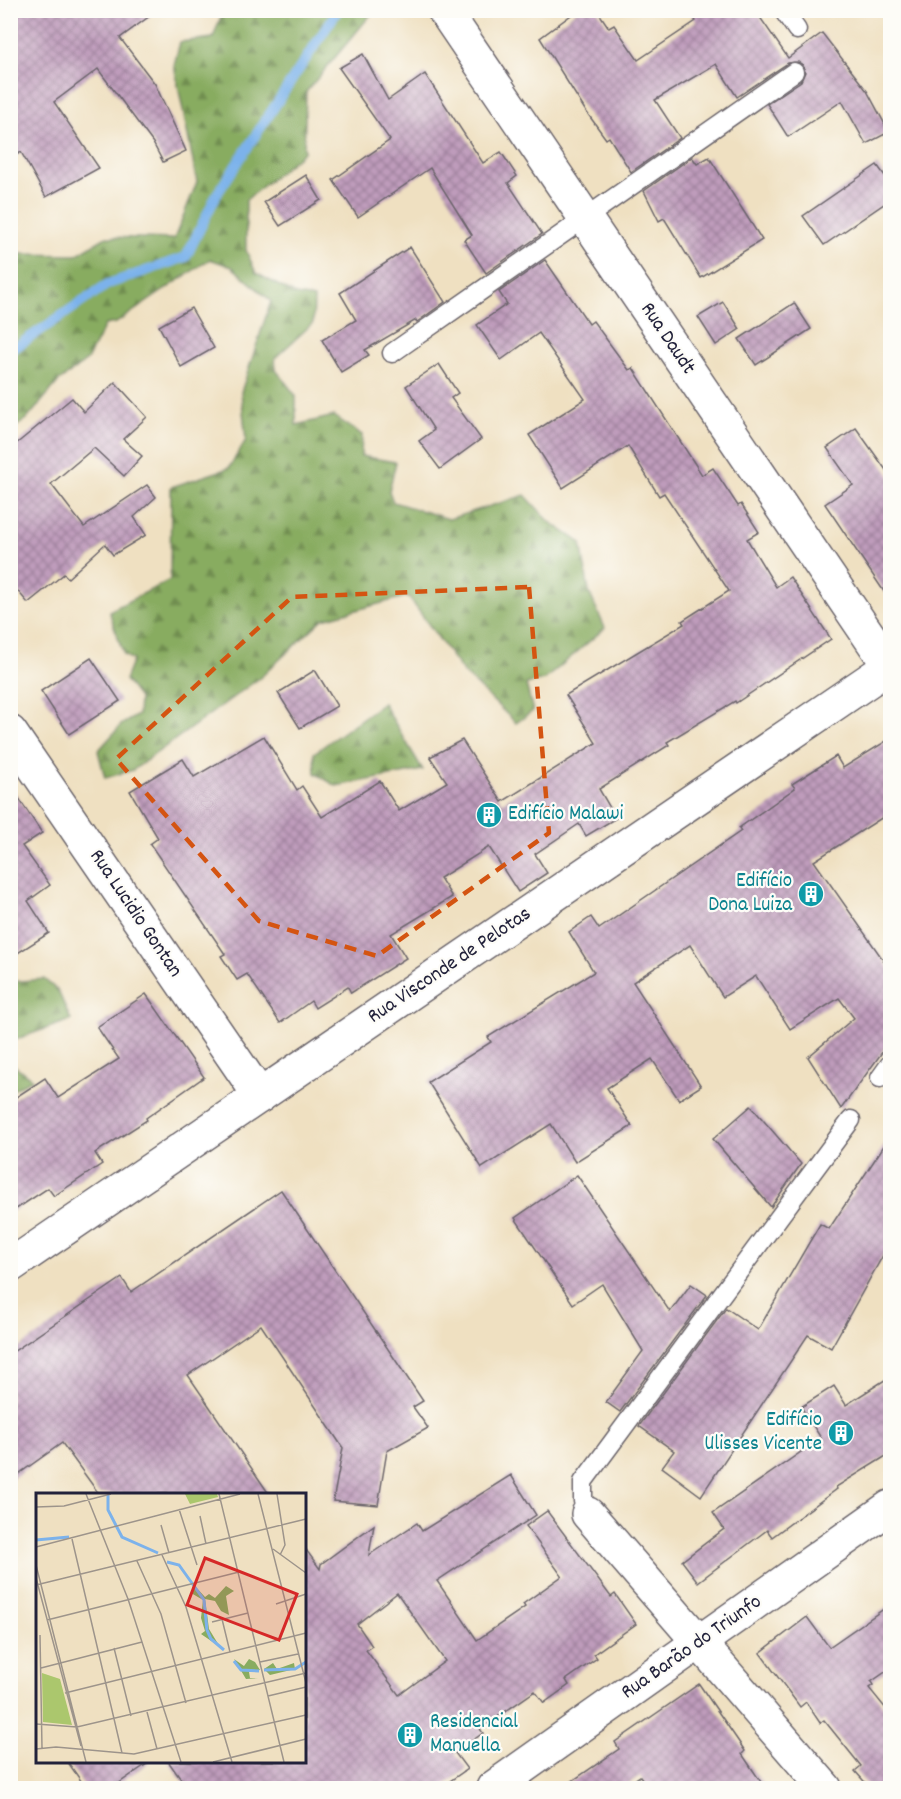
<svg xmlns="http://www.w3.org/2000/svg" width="901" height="1799" font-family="Dekko,sans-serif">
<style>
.forest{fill:url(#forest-firs);stroke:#55674e;stroke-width:1.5}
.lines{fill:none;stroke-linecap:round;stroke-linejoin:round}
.stream{stroke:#7cb2eb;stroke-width:10}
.building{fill:url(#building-cross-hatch);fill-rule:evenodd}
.service-casing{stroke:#6a646a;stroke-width:21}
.minor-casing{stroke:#6a646a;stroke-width:36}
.tertiary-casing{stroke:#6a646a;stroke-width:36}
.service{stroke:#fff;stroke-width:18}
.minor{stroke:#fff;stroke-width:33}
.tertiary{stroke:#fff;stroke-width:33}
.marked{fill:none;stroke:#d45411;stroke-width:4.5;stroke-dasharray:12 8;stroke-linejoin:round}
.labels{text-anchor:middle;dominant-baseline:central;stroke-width:4.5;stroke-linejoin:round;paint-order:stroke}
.street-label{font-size:21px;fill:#22223b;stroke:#fdfcf7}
.culture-label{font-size:21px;fill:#0d838f;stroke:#fdfcf7;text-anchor:start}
.inset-river{fill:none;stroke:#7cb2eb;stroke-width:3}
.inset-road{fill:none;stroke:#9d948b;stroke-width:1.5}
.view{fill:#d62828;fill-opacity:0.15;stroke:#d62828;stroke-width:3}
.inset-edge{fill:none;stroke:#22223b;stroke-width:3}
</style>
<defs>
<pattern id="forest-firs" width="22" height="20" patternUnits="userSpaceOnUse" patternTransform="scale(1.5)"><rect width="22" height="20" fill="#88ac60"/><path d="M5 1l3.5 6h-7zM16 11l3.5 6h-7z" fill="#6f8c50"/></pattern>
<pattern id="building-cross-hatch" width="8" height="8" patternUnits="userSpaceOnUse" patternTransform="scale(1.5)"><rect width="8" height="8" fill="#bf9cbc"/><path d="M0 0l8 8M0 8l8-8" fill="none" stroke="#9b7f9a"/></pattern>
</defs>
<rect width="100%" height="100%" fill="#fdfcf7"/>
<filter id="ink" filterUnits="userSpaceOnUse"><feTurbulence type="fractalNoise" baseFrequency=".0167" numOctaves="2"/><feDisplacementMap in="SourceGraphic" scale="12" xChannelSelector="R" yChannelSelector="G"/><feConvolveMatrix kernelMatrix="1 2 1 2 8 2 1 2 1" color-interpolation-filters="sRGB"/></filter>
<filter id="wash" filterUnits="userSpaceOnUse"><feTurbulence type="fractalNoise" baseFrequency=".008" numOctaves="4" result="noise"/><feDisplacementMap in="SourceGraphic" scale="24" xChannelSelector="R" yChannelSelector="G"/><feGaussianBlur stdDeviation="1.35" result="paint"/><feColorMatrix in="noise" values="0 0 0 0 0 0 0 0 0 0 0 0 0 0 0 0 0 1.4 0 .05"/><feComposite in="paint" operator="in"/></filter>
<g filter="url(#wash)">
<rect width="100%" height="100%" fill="#efe0c1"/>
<g class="forest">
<polygon points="220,11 374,11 306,92 304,152 246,200 246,250 256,273 296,295 314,298 313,323 275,358 276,370 296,396 296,425 334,416 362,435 361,456 396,462 389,491 393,502 449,519 525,495 550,522 581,543 589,592 605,628 544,680 526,684 533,711 516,723 463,672 408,596 323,619 261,677 133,770 105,778 98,751 122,724 138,715 139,698 125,680 133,660 124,655 109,611 170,580 171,487 229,468 246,440 241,392 271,301 232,267 210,259 116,323 105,325 87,360 58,382 27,419 11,430 11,260 17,254 76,255 106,237 174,239 197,182 174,65 180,42 213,38 221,16"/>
<polygon points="383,703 423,770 336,786 315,773 314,753"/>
<polygon points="44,979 58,991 71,1020 11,1041 11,982"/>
<polygon points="11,1063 32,1079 11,1091"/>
</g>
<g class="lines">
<polyline class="stream" points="10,351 108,284 186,257 217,194 338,10"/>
</g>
<g id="blocks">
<g class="building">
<polygon points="10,10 158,10 120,38 155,84 186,151 163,162 153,143 98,69 54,102 99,168 46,197 21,152 10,159"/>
<polygon points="578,10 597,10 609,28 614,25 638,60 696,21 688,10 755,10 788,58 822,33 867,91 889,132 866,144 842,101 788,137 767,104 801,81 805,72 803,65 798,62 788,63 737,97 716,64 655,100 680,138 631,172 609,137 606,139 585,110 540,38"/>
<polygon points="363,54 388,100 425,74 483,163 501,152 517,176 508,183 542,234 486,273 464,240 472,235 430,168 358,217 333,180 390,140 339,68"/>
<polygon points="692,157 697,164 709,157 762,240 701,278 664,218 659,221 644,191"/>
<polygon points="877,165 891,184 891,199 824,245 803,216"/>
<polygon points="306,175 321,200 280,226 264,202"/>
<polygon points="410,247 445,302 417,322 416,320 365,350 369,355 341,372 322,340 356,320 340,293"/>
<polygon points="545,260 589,324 593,321 629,370 633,368 702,475 713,468 738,506 741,504 759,532 747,539 776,587 790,577 831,639 736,703 735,701 667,742 669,745 599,789 616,818 586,836 579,824 535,854 547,873 518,892 489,847 440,878 452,897 391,934 406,958 351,993 348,987 315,1008 311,1001 280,1023 247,974 237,980 221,956 225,954 150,844 158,838 130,791 183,759 194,777 264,736 297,790 302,786 322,817 380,781 399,811 447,782 430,757 462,740 502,802 596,743 566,695 684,624 682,621 729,591 664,493 659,496 628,446 563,488 529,435 585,399 539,333 501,360 477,325 507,304 499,292"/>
<polygon points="723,302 740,329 716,345 698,317"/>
<polygon points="794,303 811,329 756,365 739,339"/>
<polygon points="191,308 214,348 181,367 159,326"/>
<polygon points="439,364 458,393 451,398 481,439 440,469 419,441 434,430 406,386"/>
<polygon points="115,382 147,417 123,439 142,456 124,476 94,448 51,484 84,527 147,485 156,497 134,517 146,535 113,555 105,544 68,578 64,574 28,603 10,582 10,449 72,398 84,412"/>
<polygon points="856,428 891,477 891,602 825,504 853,485 827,448"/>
<polygon points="91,658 120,701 69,734 41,691"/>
<polygon points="315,670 337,706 300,728 278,693"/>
<polygon points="891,738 891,812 814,861 891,971 891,1040 841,1109 808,1057 854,1018 839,998 790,1029 756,976 723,997 690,945 633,982 701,1086 679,1100 652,1059 607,1088 632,1126 575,1162 551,1124 482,1168 428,1082 491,1042 488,1037 594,972 569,932 591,917 599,929 741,831 739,828 795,788 792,784 836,756 843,768"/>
<polygon points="10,785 42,833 22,846 50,885 28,901 49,933 10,958"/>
<polygon points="146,994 204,1077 146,1118 147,1120 95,1153 102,1164 54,1196 48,1188 10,1213 10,1101 45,1078 58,1098 119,1059 97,1027"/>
<polygon points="751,1106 801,1164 771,1207 713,1139"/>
<polygon points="891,1135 891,1241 831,1348 808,1335 701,1496 662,1467 674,1451 639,1426 726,1308 758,1330 820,1224 829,1229"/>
<polygon points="577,1175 670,1312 691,1284 707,1295 620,1412 606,1402 643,1351 602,1284 573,1304 515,1218"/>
<polygon points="281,1190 423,1401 413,1407 428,1428 387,1451 378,1505 333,1501 343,1448 261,1325 188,1375 269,1494 99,1494 62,1443 10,1480 10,1354 122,1278 131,1292"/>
<polygon points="891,1376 891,1453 836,1487 837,1489 772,1537 767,1530 698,1582 682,1561 724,1529 713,1513 821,1438 801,1407 834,1386 846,1405"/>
<path d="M511 1475 536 1515 437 1581 477 1640 525 1607 523 1604 562 1576 526 1526 547 1511 611 1597 615 1594 636 1624 594 1654 597 1658 566 1680 569 1685 544 1703 535 1691 480 1729 483 1733 455 1753 467 1769 440 1788H187L168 1761H304V1547L320 1569 321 1564 374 1525 369 1555 417 1523 422 1531ZM397 1593 445 1661 399 1695 366 1650 372 1646 357 1624Z"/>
<polygon points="891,1604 891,1668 871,1682 873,1685 869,1688 891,1715 891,1788 870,1788 855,1771 861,1766 824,1720 820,1723 806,1702 800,1707 760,1653 807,1617 829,1647"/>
<polygon points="699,1684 745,1751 742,1754 765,1788 649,1788 640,1776 622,1788 562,1788 619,1749 615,1742"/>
<polygon points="67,1761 151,1761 112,1788 86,1788"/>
</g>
</g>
</g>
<g filter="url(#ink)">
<use href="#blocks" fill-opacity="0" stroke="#6a646a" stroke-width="1.5"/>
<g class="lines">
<g class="service-casing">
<g id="service">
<polyline points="783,10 797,30"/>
<polyline points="392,353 794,72"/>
<polyline points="880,1078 890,1064"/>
<polyline points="588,1514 583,1501 583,1482 851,1120"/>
</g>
</g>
<g class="minor-casing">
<g id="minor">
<polyline points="444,10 890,667"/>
<polyline points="10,732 260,1096"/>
<polyline points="588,1514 825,1788"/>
</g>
</g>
<g class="tertiary-casing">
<g id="tertiary">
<polyline points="10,1266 890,666"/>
<polyline points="493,1788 890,1507"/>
</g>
</g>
<use href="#service" class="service"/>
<use href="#minor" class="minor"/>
<use href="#tertiary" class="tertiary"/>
</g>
</g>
<path class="marked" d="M529 587 549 833 377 956 259 921 116 759 292 597Z"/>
<defs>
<g id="building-disc" transform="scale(1.35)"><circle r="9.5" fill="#0f9aa8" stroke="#fdfcf7"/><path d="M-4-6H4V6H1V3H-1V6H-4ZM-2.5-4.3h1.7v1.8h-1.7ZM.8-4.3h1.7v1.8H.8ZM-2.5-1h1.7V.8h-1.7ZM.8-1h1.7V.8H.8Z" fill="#fff"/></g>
</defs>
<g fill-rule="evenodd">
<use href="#building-disc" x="489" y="815"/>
<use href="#building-disc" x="811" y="894"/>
<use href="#building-disc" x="841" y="1433"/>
<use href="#building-disc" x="410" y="1735"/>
</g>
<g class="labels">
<g class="street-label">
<text transform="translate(667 339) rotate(56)">Rua Daudt</text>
<text transform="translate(135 914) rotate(56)">Rua Lucidio Gontan</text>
<text transform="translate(450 966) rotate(-34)">Rua Visconde de Pelotas</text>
<text transform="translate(692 1648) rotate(-35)">Rua Barão do Triunfo</text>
</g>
<g class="culture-label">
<text x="508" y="815">Edifício Malawi</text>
<text x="792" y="882" text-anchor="end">Edifício<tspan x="792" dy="24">Dona Luiza</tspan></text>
<text x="822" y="1421" text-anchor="end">Edifício<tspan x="822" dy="24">Ulisses Vicente</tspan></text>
<text x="430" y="1723">Residencial<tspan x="430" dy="24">Manuella</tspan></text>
</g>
</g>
<g transform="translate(36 1493)">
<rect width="270" height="270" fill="#efe0c1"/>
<path d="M149 1H181L182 4 154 11ZM6 180 24 186 36 232 7 229Z" fill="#abc76d"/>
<path d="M158 92 169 104 173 101 179 105 190 93 198 98 190 103 193 122 185 118 179 108 169 106 173 136 184 154 165 141 169 138 165 125 167 107 155 100ZM198 166 208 173 213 166 219 169 224 177 213 179 214 185H222L210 186ZM237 170 241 176 258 170 259 176 234 182 228 176Z" fill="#88ac60"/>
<path class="inset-river" d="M72 2V17L86 44 122 60M0 47 33 44M131 69 143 72 168 107 171 137 175 146 188 157M198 168 205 177 223 178M228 177 259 176 270 169"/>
<path class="inset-road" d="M50 1 92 106 145 269M183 1 248 269M222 1 270 190M241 1 249 52 244 62M0 14 28 13 75 1M143 16 161 72M164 23 170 51M125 32 133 60M36 46 86 260M0 54 204 1M237 56 270 80M126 62 150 114 196 269M101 68 125 121 150 210M0 72 50 269M0 85 45 253M0 92 270 26M240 111 270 101M186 126 194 159M11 127 203 79M176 129 212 120M4 142 6 255M78 155 95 223M224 169 262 161M5 175 106 149M29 200 270 140M232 203 270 194M111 219 121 256M0 231 41 234 270 180M0 256 20 254 98 261 270 222M177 269 270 246"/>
<path class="view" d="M169 65 261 101 243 147 151 112Z"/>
<rect width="270" height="270" class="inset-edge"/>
</g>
<rect width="901" height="1799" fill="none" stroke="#fdfcf7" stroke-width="36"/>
</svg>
